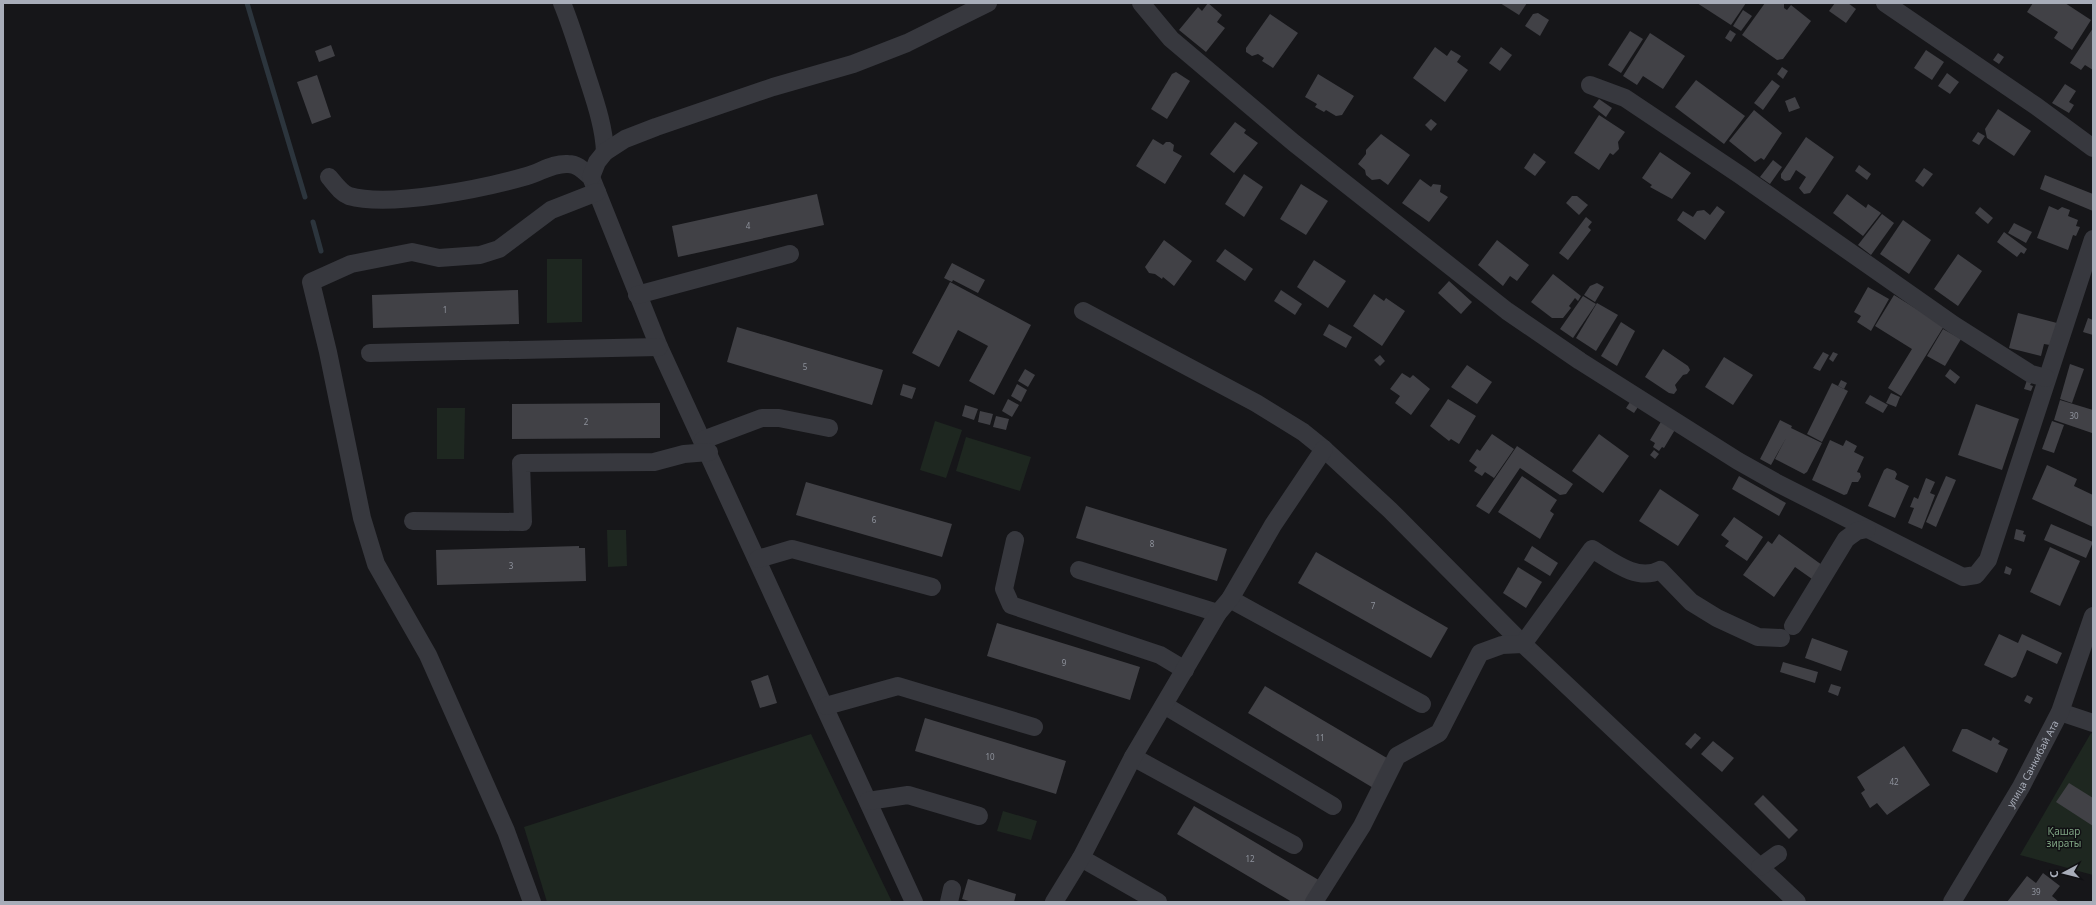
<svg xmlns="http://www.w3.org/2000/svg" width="2096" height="905" font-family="'Noto Sans',sans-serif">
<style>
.green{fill:#1e2720}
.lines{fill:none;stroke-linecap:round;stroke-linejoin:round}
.stream{stroke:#2c353d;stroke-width:5}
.building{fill:#414146}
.minor{stroke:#37383e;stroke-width:18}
.labels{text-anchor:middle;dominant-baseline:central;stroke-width:3;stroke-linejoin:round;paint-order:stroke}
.number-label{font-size:8px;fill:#8e929c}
.street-label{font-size:10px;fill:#a8adb9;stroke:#111114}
.park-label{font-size:10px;fill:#7fa483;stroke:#111114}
</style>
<rect width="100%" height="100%" fill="#161619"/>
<g class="green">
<polygon points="547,259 582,259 582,322 547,323"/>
<polygon points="437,408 465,408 464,459 437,459"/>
<polygon points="935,421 962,430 946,478 920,470"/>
<polygon points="966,437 1031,457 1020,491 956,471"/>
<polygon points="607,530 626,530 627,566 608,567"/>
<polygon points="2091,733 2093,734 2093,875 2020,855"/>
<polygon points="811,734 892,902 547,902 524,827"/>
<polygon points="1003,811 1037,821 1031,840 997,831"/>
</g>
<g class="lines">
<g class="stream">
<polyline points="247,3 305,197"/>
<polyline points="313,222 321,251"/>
</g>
</g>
<g class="building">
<polygon points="1208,3 1222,15 1217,22 1225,28 1206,52 1179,30 1198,7 1202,11"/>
<polygon points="1500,3 1527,3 1519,15"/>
<polygon points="1697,3 1746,3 1731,25"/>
<polygon points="1765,3 1784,3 1784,8 1787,10 1791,5 1811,21 1783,59 1777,60 1742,35"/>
<polygon points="1835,3 1848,3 1856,9 1846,23 1829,11"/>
<polygon points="2033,3 2065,3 2091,20 2072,50 2054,38 2058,32 2027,12"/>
<polygon points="1743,10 1752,16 1741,31 1733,26"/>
<polygon points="1538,13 1549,20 1540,36 1525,26 1533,14"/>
<polygon points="1270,14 1298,33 1273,68 1262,61 1264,58 1258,54 1252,56 1246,52 1246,48"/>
<polygon points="2093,28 2093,70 2085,65 2081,70 2070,63"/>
<polygon points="1730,30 1736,34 1731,42 1725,38"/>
<polygon points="1630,31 1643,39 1621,73 1608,65"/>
<polygon points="1650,33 1685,56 1663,89 1643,76 1637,85 1623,76"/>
<polygon points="331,45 335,56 319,62 315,51"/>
<polygon points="1435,47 1447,56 1451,50 1461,56 1457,62 1468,70 1445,102 1413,78"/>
<polygon points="1501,47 1512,55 1500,71 1489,63"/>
<polygon points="1926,50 1944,62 1932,80 1914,68"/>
<polygon points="1998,53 2004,57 1999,64 1993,60"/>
<polygon points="1782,67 1788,71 1783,79 1777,74"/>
<polygon points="1176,72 1190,81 1167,119 1151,109 1172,74"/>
<polygon points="1947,73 1959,82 1950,94 1938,86"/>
<polygon points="1318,74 1354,96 1342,115 1336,116 1326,110 1324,112 1315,107 1317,104 1305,97"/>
<polygon points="317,75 331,117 312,124 297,82"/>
<polygon points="1696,80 1745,116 1724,144 1675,107"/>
<polygon points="1772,80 1780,86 1763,110 1754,103"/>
<polygon points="2065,84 2076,91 2069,102 2074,105 2069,113 2052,103"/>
<polygon points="1795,97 1800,108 1789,112 1785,101"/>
<polygon points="1599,99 1612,108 1606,117 1593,107"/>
<polygon points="1998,109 2031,131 2014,156 1987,138 1985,129"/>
<polygon points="1754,110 1782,133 1764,160 1761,158 1755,162 1729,141"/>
<polygon points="1599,115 1625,132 1618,142 1619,149 1613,155 1610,153 1599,170 1574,153"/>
<polygon points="1431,119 1437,124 1431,131 1425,125"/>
<polygon points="1235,122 1246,130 1244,133 1258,143 1234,173 1210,154"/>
<polygon points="1978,132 1985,136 1979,145 1972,141"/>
<polygon points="1381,134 1410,155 1388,185 1380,179 1372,180 1366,175 1365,170 1358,164 1366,154 1366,150"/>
<polygon points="1806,137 1834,157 1810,193 1804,194 1799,188 1806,177 1796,170 1790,180 1785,181 1781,178 1781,174"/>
<polygon points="1153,139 1163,145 1166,142 1170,142 1174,145 1173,151 1182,156 1165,184 1136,166"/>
<polygon points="1660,152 1691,173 1672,199 1650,187 1652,185 1642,178"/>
<polygon points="1534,153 1546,162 1535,176 1524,168"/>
<polygon points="1773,160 1782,167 1770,184 1760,177"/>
<polygon points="1859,165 1871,174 1867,180 1855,171"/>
<polygon points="1924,168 1933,174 1923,187 1915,181"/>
<polygon points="1244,174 1263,187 1244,217 1225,204"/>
<polygon points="2045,175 2093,194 2093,211 2040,189"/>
<polygon points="1420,179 1431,187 1433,184 1441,185 1440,192 1448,197 1429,222 1402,203"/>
<polygon points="1301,184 1328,201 1306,235 1280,219"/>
<polygon points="817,194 824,225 678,257 672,226"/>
<polygon points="1847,194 1866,208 1868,204 1881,213 1863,236 1833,213"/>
<polygon points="1572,196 1577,196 1588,205 1579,215 1566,203"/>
<polygon points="1717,206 1725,212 1705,240 1677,220 1683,211 1693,217 1697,211 1704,210 1710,215"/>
<polygon points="2049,206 2058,210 2062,207 2070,210 2068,216 2078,220 2076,226 2080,227 2076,236 2073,235 2068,250 2037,238"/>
<polygon points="1980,207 1993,218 1988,224 1975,213"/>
<polygon points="1882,214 1894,223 1871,255 1858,245"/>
<polygon points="1586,217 1592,222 1588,227 1591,230 1568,260 1559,253"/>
<polygon points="1903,220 1931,240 1909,274 1880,254"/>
<polygon points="2014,223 2032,232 2026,243 2008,233"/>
<polygon points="2004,232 2027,249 2024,254 2021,252 2017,257 1997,242"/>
<polygon points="1164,240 1192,261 1174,286 1163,277 1162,279 1155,274 1149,273 1145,267"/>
<polygon points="1497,240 1529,265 1517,281 1510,276 1503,286 1478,265"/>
<polygon points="1225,249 1253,269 1245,281 1216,261"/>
<polygon points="1958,254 1982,271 1958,306 1934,289"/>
<polygon points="1314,260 1346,281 1328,308 1297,287"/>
<polygon points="952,263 985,280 978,293 953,280 952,282 944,278"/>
<polygon points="1553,274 1581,296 1578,301 1575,298 1569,306 1571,308 1563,318 1552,318 1531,302"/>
<polygon points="1449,281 1472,302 1461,314 1438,293"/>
<polygon points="950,282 1031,325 994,395 969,381 988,346 958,330 939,367 912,353"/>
<polygon points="1597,283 1604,287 1595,302 1584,295 1590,286"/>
<polygon points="1868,287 1889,299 1871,331 1857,322 1861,316 1854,312"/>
<polygon points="518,290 519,324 373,328 372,295"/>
<polygon points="1281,290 1302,304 1295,315 1274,301"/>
<polygon points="1374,294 1384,301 1386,298 1405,311 1382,346 1353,326"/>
<polygon points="1894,295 1944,326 1901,396 1888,388 1912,349 1875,326"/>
<polygon points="1583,296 1596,304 1573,338 1560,329"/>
<polygon points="1597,303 1618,315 1596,351 1576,338"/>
<polygon points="2018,313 2057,323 2050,345 2044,344 2041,356 2009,348"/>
<polygon points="2088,318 2093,320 2093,335 2083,332"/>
<polygon points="1621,322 1635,331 1617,366 1601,356"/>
<polygon points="1329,324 1352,337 1346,348 1323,335"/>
<polygon points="737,327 883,370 872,405 727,362"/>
<polygon points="1943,329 1961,339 1945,366 1927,356"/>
<polygon points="1663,349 1688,366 1690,370 1687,374 1683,375 1675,385 1677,390 1674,394 1669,393 1645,377"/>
<polygon points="1823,352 1829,355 1820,371 1813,368"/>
<polygon points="1833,352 1838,354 1833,362 1829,359"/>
<polygon points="1380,355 1385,361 1380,366 1374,360"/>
<polygon points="1724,357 1753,375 1733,405 1705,387"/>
<polygon points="2070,364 2084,369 2072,403 2060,399"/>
<polygon points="1467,365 1492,382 1477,404 1451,387"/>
<polygon points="1025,369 1035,375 1028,387 1018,381"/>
<polygon points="1950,369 1960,377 1955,384 1945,376"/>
<polygon points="1402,373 1410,378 1413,375 1430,389 1411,415 1395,403 1400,396 1390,389"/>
<polygon points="1841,380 1847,383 1844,389 1838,386"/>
<polygon points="2027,380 2032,382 2030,385 2033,386 2031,391 2024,389"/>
<polygon points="1832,383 1848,391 1822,442 1807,434"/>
<polygon points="903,384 916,388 912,399 900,395"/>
<polygon points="1017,384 1027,390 1021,402 1011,396"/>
<polygon points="1891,393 1900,397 1896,407 1886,403"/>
<polygon points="1870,395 1888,405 1883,413 1865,403"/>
<polygon points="1008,399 1019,405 1012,417 1002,411"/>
<polygon points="1448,399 1476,416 1459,444 1451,439 1449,441 1430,426"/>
<polygon points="2060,400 2093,410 2092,433 2054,420"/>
<polygon points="1630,402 1638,407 1634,413 1626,408"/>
<polygon points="660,403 660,438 512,439 512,404"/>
<polygon points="1976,404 2019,419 2002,470 1958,455"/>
<polygon points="965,405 978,409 974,420 962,416"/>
<polygon points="980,411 993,414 990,425 978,422"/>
<polygon points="996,416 1009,419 1006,430 993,427"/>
<polygon points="1662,420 1676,428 1664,448 1662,447 1659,451 1653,447 1655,443 1650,440"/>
<polygon points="1780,420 1792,426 1791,428 1822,443 1807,472 1804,474 1775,459 1786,438 1771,465 1760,459"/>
<polygon points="2052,421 2064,425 2054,453 2042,449"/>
<polygon points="1492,434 1514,449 1494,478 1485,472 1482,476 1474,471 1477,467 1469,461 1477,449 1480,451"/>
<polygon points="1599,434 1629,456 1603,493 1572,471"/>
<polygon points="1830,440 1843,446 1846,440 1857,446 1854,452 1864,457 1857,472 1860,473 1861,477 1858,482 1852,482 1847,494 1844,495 1812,480"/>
<polygon points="1517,446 1573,484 1566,494 1560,495 1520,468 1489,514 1476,506"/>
<polygon points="1654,450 1659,454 1655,459 1650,455"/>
<polygon points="2047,465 2077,479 2074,486 2093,495 2093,527 2032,499"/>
<polygon points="1887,468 1895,471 1897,474 1895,479 1909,486 1895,518 1868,506 1884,470"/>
<polygon points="1522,476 1557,500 1550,511 1554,514 1540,539 1498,512"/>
<polygon points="1739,476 1786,503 1779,516 1732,489"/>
<polygon points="1946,476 1956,480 1936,527 1926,522"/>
<polygon points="1926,478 1935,482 1930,493 1935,495 1922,529 1908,523 1914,508 1910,507 1914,497 1918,499"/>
<polygon points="806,482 952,524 942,557 796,515"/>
<polygon points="1660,489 1699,515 1678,546 1639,521"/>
<polygon points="1086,506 1227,549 1217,581 1076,538"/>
<polygon points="1734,517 1763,537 1747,561 1725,546 1729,541 1721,535"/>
<polygon points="2051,524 2093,542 2086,558 2044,540"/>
<polygon points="2016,529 2024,531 2023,534 2026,535 2024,542 2014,539"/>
<polygon points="1779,534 1822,565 1812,579 1795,567 1774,597 1743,575 1768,541 1772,544"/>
<polygon points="579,546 579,548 585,548 586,581 437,585 436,550"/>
<polygon points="1532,546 1558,563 1550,576 1524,560"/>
<polygon points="2050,547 2080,561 2060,606 2030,592"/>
<polygon points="1316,552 1448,628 1431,658 1298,583"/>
<polygon points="2006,566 2012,569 2010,575 2004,573"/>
<polygon points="1518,567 1542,582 1526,608 1503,593"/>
<polygon points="997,623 1140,667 1130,700 987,656"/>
<polygon points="1999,634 2018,643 2022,634 2062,653 2057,664 2027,650 2016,676 2012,678 1984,665"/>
<polygon points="1812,638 1848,651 1841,671 1805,658"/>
<polygon points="1783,662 1818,672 1815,683 1780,672"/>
<polygon points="768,675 777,703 760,708 751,681"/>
<polygon points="1831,684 1841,687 1838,696 1828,692"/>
<polygon points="1265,686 1392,761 1375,789 1248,713"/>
<polygon points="2027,695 2033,698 2030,704 2024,701"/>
<polygon points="925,718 1066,761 1056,794 915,751"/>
<polygon points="1962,729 1967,729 1991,741 1993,737 2000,741 1998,744 2008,749 1997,773 1952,751"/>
<polygon points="1695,733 1701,738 1691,749 1685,744"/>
<polygon points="1713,741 1734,758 1722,772 1701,754"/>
<polygon points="1904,746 1930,785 1887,815 1877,803 1870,808 1861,793 1865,790 1857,777"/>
<polygon points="2069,783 2093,798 2093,826 2056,802"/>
<polygon points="1763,795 1798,830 1789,839 1754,804"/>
<polygon points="1194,806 1322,882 1310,902 1292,902 1177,834"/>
<polygon points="2043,873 2060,886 2052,896 2059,902 2007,902 2027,876 2036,883"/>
<polygon points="968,879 1016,894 1014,902 972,902 962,899"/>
</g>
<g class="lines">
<g class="minor">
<path d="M562 3C572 27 579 52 587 76 595 101 604 126 605 152"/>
<polyline points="1141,3 1171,39 1294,143 1507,311 1580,361 1738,461 1777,483 1963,577 1976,575 1988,560 2093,239"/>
<polyline points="1885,3 2036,106 2093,148"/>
<polyline points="1590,85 1625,98 1740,175 1954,325 2031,374 2046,378"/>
<path d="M329 177C335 184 341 193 349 196 390 208 485 188 527 176 541 172 553 163 568 164 578 164 584 171 591 177L659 347 914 902"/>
<polyline points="591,177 597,162 605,152 625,139 656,127 773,87 853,64 907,43 988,3"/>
<polyline points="637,295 790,254"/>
<polyline points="1083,311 1256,403 1303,432 1324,449 1390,510 1523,644 1797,902"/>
<polyline points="370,353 659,347"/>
<polyline points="703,440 762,418 779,418 829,428"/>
<polyline points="413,521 523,522 521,463 654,462 684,454 709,452"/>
<polyline points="1015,540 1004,589 1011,605 1160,655 1185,670"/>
<polyline points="758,559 792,549 932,587"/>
<polyline points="1079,570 1218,613"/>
<polyline points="1230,599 1422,704"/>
<polyline points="1793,626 1846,539 1857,531 1867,529"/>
<polyline points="1164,705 1333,806"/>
<polyline points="826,706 898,686 1034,727"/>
<polyline points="2060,712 2093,723"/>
<polyline points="1133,757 1294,845"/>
<polyline points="868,801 908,795 979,816"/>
<polyline points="1081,858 1158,902"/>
<polyline points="1760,867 1778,854"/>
<polyline points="532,902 506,831 428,655 376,564 362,518 328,352 311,282 351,264 412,252 439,258 480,255 499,249 551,210 597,192"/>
<polyline points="949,902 952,889"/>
<polyline points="1054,902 1081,858 1133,757 1218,613 1230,599 1273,525 1324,449"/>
<path d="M1314 902 1362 826 1397 756 1439 733 1480 653 1502 645 1523 644 1592 549C1612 561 1637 582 1660 570L1691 602 1717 618 1758 637 1781 638"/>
<path id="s1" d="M1952 902 2021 787 2060 712 2093 616"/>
</g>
</g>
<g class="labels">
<g class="number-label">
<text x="748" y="225">4</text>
<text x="445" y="309">1</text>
<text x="805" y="366">5</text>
<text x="2074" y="415">30</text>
<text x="586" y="421">2</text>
<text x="874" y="519">6</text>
<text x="1152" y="543">8</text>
<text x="511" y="565">3</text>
<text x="1373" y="605">7</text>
<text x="1064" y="662">9</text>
<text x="1320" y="737">11</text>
<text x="990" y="756">10</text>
<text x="1894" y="781">42</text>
<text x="1250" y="858">12</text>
<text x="2036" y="891">39</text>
</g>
<g class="street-label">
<text stroke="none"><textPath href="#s1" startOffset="160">улица Санкибай Ата</textPath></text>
</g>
<g class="park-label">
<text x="2064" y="831">Қашар<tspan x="2064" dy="12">зираты</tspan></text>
</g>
</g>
<rect width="2096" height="905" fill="none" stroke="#a8adb9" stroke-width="8"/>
<g transform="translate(2064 873) rotate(263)" stroke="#111114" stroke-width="3" paint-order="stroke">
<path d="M0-3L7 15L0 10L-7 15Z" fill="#a8adb9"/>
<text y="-6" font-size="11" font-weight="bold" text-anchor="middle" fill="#a8adb9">С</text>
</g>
</svg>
